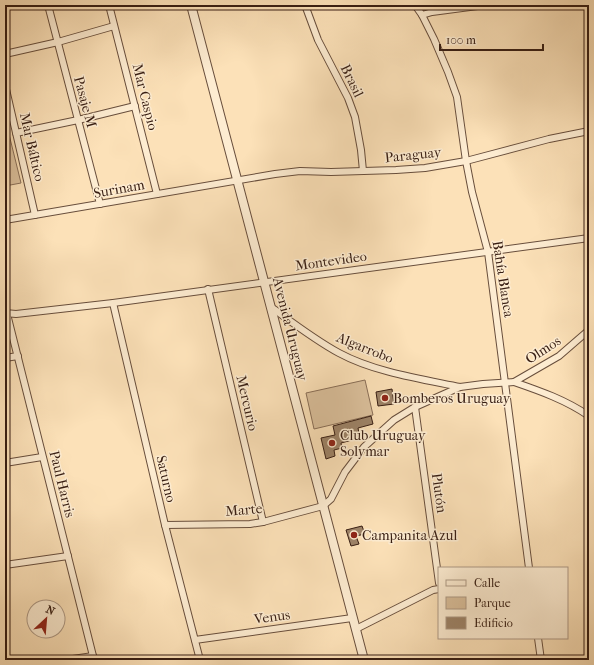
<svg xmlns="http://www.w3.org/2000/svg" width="594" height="665" font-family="'IM FELL French Canon',serif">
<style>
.green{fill:#dbc09c;stroke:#896e57}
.building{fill:#9d8368;stroke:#371d12}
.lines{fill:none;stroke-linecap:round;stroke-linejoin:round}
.minor-casing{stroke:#684e3c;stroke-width:8}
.tertiary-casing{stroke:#684e3c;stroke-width:10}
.minor{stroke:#fdecd1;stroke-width:6}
.tertiary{stroke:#fdecd1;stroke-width:8}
.poi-dot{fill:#8f2418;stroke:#fdecd1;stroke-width:1.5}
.labels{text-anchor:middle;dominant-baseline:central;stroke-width:3;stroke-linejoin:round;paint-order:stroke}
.street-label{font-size:14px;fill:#371d12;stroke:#fdecd1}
.poi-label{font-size:14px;fill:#371d12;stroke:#fdecd1;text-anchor:start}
</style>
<rect width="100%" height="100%" fill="#fce1b8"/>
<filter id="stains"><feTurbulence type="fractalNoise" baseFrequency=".005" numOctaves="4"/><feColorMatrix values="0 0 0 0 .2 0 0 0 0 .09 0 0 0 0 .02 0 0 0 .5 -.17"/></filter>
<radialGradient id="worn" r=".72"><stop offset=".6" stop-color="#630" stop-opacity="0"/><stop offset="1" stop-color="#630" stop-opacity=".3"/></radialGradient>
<g class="green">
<polygon points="5,118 21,183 5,186"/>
<polygon points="365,380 373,415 314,429 306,393"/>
</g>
<g class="building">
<polygon points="392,389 394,404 378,406 376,392"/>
<polygon points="371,416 373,424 358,428 360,438 341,443 342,448 334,450 335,456 326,459 321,438 335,435 333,426"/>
<polygon points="362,526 365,534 356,536 359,544 351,546 346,530"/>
</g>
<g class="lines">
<g class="minor-casing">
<g id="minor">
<polyline points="48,5 100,204"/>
<polyline points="109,5 157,194"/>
<polyline points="305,5 318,40 348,98 355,117 361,150 363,171"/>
<polyline points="415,5 422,15 434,39 448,72 457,97 466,161 472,192 488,252 529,568"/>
<polyline points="588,5 589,14"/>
<polyline points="422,15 432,12 485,5"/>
<polyline points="5,54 58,42 114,26"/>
<polyline points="5,85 35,215"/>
<polyline points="16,133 78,120 135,106"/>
<polyline points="5,220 275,174 300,171 331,172 396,170 425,168 466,161 549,139 589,131"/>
<polyline points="208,289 263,522"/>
<polyline points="113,303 165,525 200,660"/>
<path d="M271 307C293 323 315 340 339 353 374 372 421 379 460 387"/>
<polyline points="5,313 16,314 113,303 589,238"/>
<polyline points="7,314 94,660"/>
<polyline points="5,358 18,356"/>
<path d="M514 382C540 391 566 400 589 416"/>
<polyline points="415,407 439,583"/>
<polyline points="5,463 42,457"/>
<polyline points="165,525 250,524 263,522 323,506 331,499 345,472 364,447 394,420 415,407 460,387 483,384 514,382 559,356 589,330"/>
<polyline points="5,565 68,556"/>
<polyline points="356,629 433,590 439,589"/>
<polyline points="538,638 541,660"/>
<polyline points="195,640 352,618"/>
<polyline points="66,660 93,656"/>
</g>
</g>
<g class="tertiary-casing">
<polyline id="tertiary" points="191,5 364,660"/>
</g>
<use href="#minor" class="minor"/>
<use href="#tertiary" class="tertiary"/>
</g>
<g class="poi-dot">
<circle cx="385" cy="398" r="4"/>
<circle cx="332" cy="443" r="4"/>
<circle cx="354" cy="535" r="4"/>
</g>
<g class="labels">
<g class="street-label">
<text transform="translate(352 81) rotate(64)">Brasil</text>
<text transform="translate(145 97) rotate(76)">Mar Caspio</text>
<text transform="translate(85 102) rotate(75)">Pasaje M</text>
<text transform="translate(32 147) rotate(77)">Mar Báltico</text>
<text transform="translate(413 155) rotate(-6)">Paraguay</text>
<text transform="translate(119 189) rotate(-10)">Surinam</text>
<text transform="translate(331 261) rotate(-8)">Montevideo</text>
<text transform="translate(503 279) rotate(81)">Bahía Blanca</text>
<text transform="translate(290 329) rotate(76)">Avenida Uruguay</text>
<text transform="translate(365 348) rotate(22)">Algarrobo</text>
<text transform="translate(543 350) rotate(-33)">Olmos</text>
<text transform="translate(247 403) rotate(77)">Mercurio</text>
<text transform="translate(166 479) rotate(77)">Saturno</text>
<text transform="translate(62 484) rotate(76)">Paul Harris</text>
<text transform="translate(439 493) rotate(82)">Plutón</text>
<text transform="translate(244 510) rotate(-5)">Marte</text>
<text transform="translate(272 617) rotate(-8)">Venus</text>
</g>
<g class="poi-label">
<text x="393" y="398">Bomberos Uruguay</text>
<text x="340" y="435">Club Uruguay<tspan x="340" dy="16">Solymar</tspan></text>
<text x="362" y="535">Campanita Azul</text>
</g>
</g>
<rect width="594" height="665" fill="none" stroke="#fce1b8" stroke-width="20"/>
<rect x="6" y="6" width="582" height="653" fill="none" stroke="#371d12" stroke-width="2"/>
<rect x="10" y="10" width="574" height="645" fill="none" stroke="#371d12"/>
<rect x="438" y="567" width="130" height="72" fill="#fdecd1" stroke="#ae9985"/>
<rect x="446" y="580" width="20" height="6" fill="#fdecd1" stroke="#ae9985"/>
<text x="474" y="587" font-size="12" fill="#371d12">Calle</text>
<rect x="446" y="597" width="20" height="12" fill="#dbc09c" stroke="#ae9985"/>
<text x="474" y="607" font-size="12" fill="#371d12">Parque</text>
<rect x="446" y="617" width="20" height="12" fill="#9d8368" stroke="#ae9985"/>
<text x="474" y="627" font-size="12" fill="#371d12">Edificio</text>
<g transform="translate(46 619) rotate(26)"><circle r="19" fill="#fdecd1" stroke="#ae9985"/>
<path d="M0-3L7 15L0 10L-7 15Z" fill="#8f2418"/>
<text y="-6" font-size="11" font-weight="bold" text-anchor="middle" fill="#371d12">N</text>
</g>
<path d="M440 44v6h103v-6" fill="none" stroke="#371d12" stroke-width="2"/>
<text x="446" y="44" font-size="12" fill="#371d12" stroke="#fdecd1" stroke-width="3" paint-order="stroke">100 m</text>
<rect width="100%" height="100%" filter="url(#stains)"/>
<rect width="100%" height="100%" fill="url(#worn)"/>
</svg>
